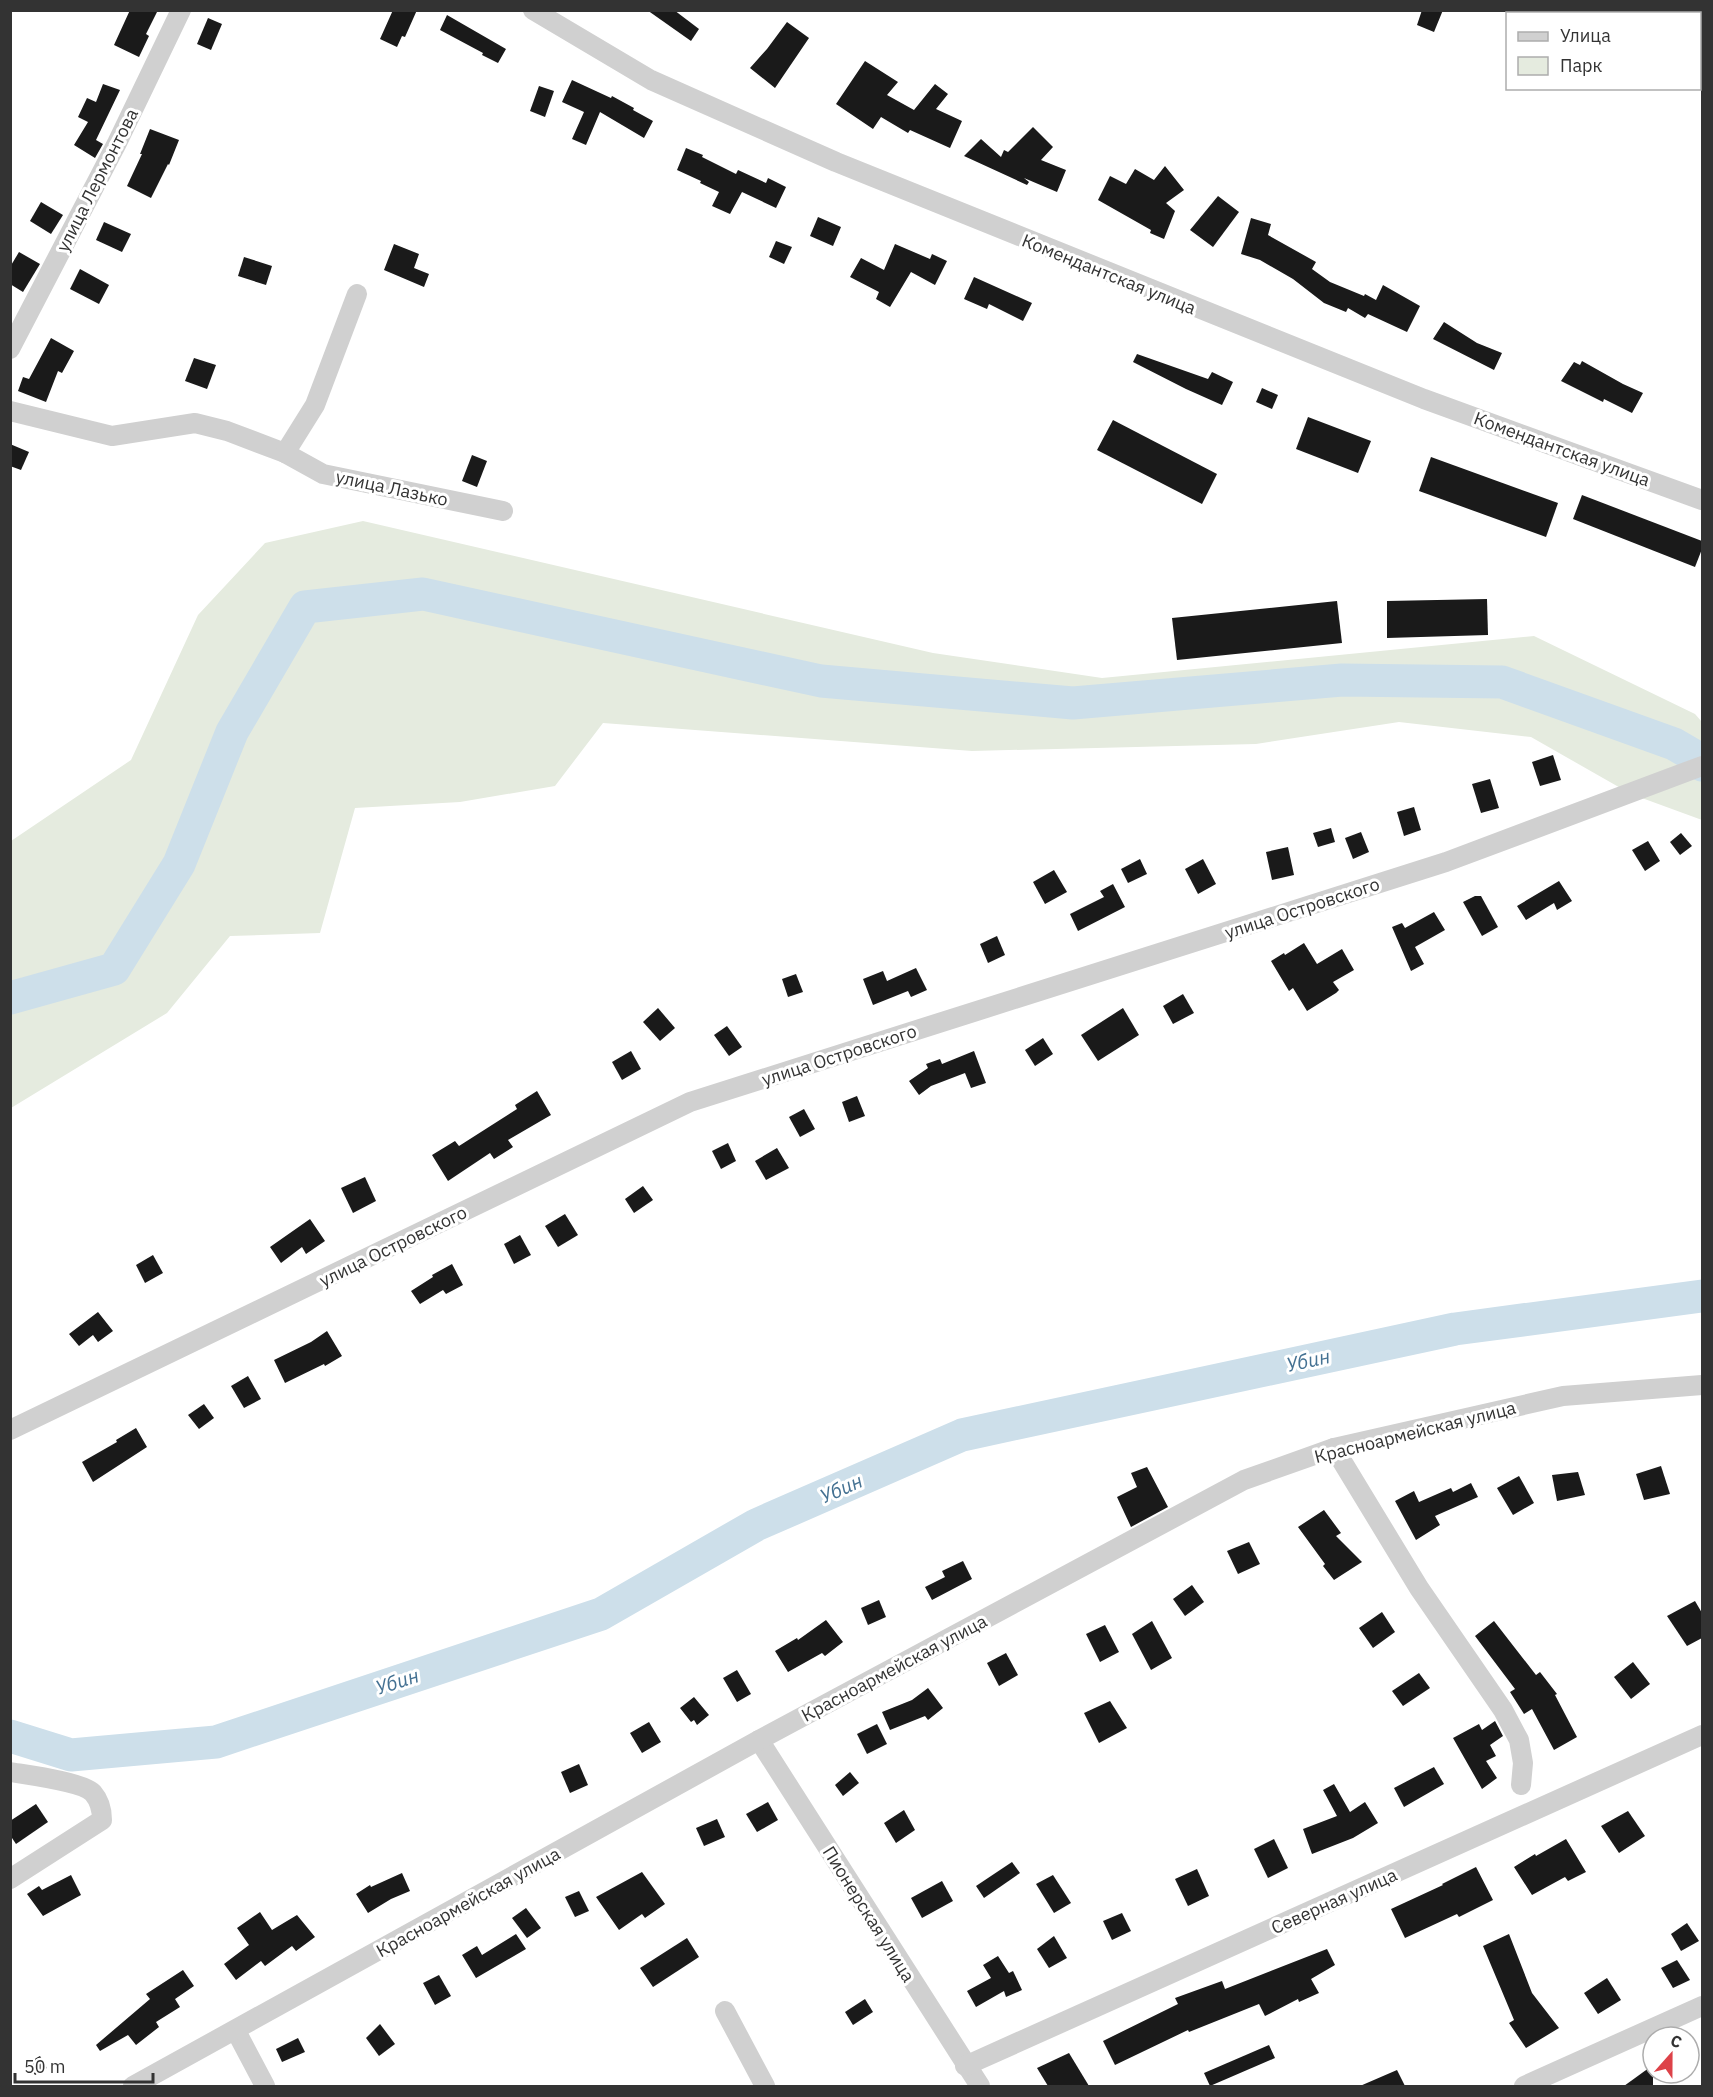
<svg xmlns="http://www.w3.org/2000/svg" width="1713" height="2097" font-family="'IBM Plex Sans',sans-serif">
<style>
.green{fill:#e5ebdf}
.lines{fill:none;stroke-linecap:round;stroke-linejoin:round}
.river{stroke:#cddfea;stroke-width:33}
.building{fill:#1a1a1a}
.lane{stroke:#d0d0d0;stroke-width:9}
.street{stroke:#d0d0d0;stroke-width:20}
.labels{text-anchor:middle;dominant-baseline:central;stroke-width:6;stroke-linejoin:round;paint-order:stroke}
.street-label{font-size:18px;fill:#333;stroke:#fff}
.water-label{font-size:20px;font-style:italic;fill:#447192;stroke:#fff}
</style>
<rect width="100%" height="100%" fill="#fff"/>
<polygon class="green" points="363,521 933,653 1102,678 1534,636 1695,714 1702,722 1702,820 1631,794 1531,737 1399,722 1256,744 972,751 603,723 555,786 460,802 355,808 320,933 230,936 167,1013 11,1108 11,841 131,760 198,615 265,543"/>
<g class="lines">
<g class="river">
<polyline points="10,998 114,969 179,864 232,732 305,607 423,594 821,681 1073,703 1342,680 1502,682 1674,744 1698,758 1702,765"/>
<polyline points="10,1736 71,1755 216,1742 601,1614 756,1525 962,1435 1455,1329 1702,1296"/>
</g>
</g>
<g class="building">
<polygon points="130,10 158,10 146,34 149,36 139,57 114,45"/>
<polygon points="393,10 417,10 405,37 402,36 397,47 380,39"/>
<polygon points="647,10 674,10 699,29 691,41"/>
<polygon points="1422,10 1443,10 1434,32 1417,25"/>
<polygon points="447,15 506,49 498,63 482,55 483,53 440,30"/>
<polygon points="208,18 222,24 211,50 197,44"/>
<polygon points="787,22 809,38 775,88 750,68 767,49"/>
<polygon points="865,61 898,82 887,95 914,110 935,84 948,94 936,109 962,121 950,148 910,130 908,133 881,117 873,129 836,104"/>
<polygon points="572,80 611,98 612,96 634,108 633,110 653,121 644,138 600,112 586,145 572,139 584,112 562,102"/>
<polygon points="103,84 120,90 96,140 103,144 95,158 74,145 88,122 78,117 87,98 96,102"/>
<polygon points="539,86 554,91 545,117 530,111"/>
<polygon points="1033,127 1053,147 1041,160 1066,170 1057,192 1024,178 1029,182 1027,185 964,156 981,139 1001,157 1004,150 1008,152"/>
<polygon points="150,129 179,140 169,165 168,164 151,198 127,186 142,154 140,154"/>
<polygon points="686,148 703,155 702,157 736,174 738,170 766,183 768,178 786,187 776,208 742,192 730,214 712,206 719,192 700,183 701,181 677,170"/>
<polygon points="1165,166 1184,190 1166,203 1175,211 1164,239 1150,233 1151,230 1098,200 1110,176 1126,184 1135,169 1154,180"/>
<polygon points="1218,196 1239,212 1213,247 1190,230"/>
<polygon points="41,202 63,215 51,234 30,221"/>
<polygon points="818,217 841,227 833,246 810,236"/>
<polygon points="1251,218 1271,224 1268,235 1316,262 1312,269 1330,282 1364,296 1365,294 1376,300 1383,285 1420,306 1407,332 1368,314 1365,318 1348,308 1346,312 1324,303 1293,279 1260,260 1241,254"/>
<polygon points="104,222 131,234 122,252 96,240"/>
<polygon points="776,241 792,247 784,264 769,257"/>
<polygon points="394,244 419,254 414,268 429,274 424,287 384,270"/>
<polygon points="895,244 930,259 932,254 947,261 935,285 911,272 890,307 876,299 879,292 850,277 861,258 884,270"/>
<polygon points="19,252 40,264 23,292 10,284 10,267"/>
<polygon points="244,257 272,266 266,285 238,276"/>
<polygon points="80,269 109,285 99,304 70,289"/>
<polygon points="974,277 1032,303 1023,321 989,304 987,309 964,299"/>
<polygon points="1444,322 1477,343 1502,353 1494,370 1433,339"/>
<polygon points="51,338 74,351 62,373 58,371 46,402 18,391 23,377 29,379"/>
<polygon points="1137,354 1208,379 1212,372 1233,382 1222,405 1186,389 1133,362"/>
<polygon points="194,358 216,365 207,389 185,381"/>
<polygon points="1582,361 1623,384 1643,393 1632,413 1604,399 1603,402 1561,381 1574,362 1580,365"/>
<polygon points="1262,388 1278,395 1272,409 1256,402"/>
<polygon points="1308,417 1371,441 1358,473 1296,449"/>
<polygon points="1113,420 1217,474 1202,504 1097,450"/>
<polygon points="10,444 29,452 21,470 10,466"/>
<polygon points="472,455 487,461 477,487 462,481"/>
<polygon points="1431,457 1558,503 1546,537 1419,491"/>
<polygon points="1582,495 1702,541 1702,549 1695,567 1573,519"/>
<polygon points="1487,599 1488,635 1387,638 1387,601"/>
<polygon points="1337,601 1342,643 1177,660 1172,618"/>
<polygon points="1553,755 1561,780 1540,786 1532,762"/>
<polygon points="1490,779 1499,808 1481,813 1472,784"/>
<polygon points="1414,807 1421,830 1404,836 1397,812"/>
<polygon points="1331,828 1335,842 1318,847 1313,833"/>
<polygon points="1361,832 1369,852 1353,859 1345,838"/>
<polygon points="1681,833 1692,846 1680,855 1670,842"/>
<polygon points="1648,841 1660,861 1645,871 1632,850"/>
<polygon points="1288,847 1294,875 1272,880 1266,852"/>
<polygon points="1140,859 1147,874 1128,883 1121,869"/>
<polygon points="1203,859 1216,884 1198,894 1185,869"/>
<polygon points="1054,870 1067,892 1045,904 1033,882"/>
<polygon points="1559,881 1572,901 1557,910 1554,903 1526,920 1517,906"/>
<polygon points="1113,884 1125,907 1078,931 1070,914 1104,897 1100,891"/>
<polygon points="1475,896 1481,896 1498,927 1482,936 1463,902"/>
<polygon points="1434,912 1445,930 1415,947 1424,964 1411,971 1392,927 1402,923 1405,928"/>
<polygon points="997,936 1005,955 988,963 980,944"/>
<polygon points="1304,943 1317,964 1342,949 1354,970 1333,982 1339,990 1336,993 1307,1011 1293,988 1289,991 1271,961 1284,953 1285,955"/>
<polygon points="916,968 927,990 911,997 908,991 873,1005 863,979 883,971 887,981"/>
<polygon points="796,974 803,992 788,997 782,979"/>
<polygon points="1183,994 1194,1013 1173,1024 1163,1006"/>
<polygon points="658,1008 675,1028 660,1041 643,1022"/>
<polygon points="1123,1008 1139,1035 1098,1061 1081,1035"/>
<polygon points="727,1026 742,1047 729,1056 714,1035"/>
<polygon points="1043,1038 1053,1054 1035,1066 1025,1050"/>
<polygon points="631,1051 641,1069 622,1080 612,1062"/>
<polygon points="974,1051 986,1083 971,1088 965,1073 931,1086 919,1095 909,1081 928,1068 926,1064 940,1059 942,1064"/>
<polygon points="537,1091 551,1115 508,1140 513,1147 494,1159 490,1153 448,1181 432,1155 455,1141 459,1146 517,1109 515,1105"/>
<polygon points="857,1096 865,1116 849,1122 842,1102"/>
<polygon points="804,1109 815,1129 800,1137 789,1117"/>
<polygon points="728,1143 736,1161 721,1169 712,1151"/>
<polygon points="777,1148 789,1168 766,1180 755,1161"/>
<polygon points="365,1177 376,1201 353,1213 341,1188"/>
<polygon points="643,1186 653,1200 634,1213 625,1199"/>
<polygon points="565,1214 578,1235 558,1247 545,1226"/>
<polygon points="310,1219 325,1241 306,1254 302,1247 281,1263 270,1247"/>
<polygon points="520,1235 531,1255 514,1264 504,1244"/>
<polygon points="153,1255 163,1273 145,1283 136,1265"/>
<polygon points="452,1264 463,1285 446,1294 443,1290 420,1304 411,1291 433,1277 432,1275"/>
<polygon points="98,1312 113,1331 98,1342 93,1335 79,1346 69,1334"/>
<polygon points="327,1331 342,1356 325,1366 324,1364 285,1383 274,1360 311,1342"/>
<polygon points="248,1376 261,1399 244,1408 231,1386"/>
<polygon points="204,1404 214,1418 199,1429 188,1415"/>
<polygon points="136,1428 147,1447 93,1482 82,1462 117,1442 116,1440"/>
<polygon points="1661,1466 1670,1494 1644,1500 1636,1474"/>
<polygon points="1147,1467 1168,1507 1131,1527 1117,1497 1137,1487 1131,1473"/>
<polygon points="1578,1472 1585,1495 1557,1501 1552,1475"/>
<polygon points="1519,1476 1534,1503 1513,1515 1497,1488"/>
<polygon points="1471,1483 1478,1497 1435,1516 1440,1525 1416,1540 1395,1501 1414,1491 1419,1502 1451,1488 1453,1492"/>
<polygon points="1324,1510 1341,1533 1336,1536 1362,1562 1334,1580 1323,1566 1325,1564 1298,1527"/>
<polygon points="1249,1542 1260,1564 1238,1574 1227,1551"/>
<polygon points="963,1561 972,1579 932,1600 925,1587 945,1577 942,1571"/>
<polygon points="1192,1585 1204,1602 1185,1616 1173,1599"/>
<polygon points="879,1600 886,1617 868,1625 861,1608"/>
<polygon points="1695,1601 1702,1613 1702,1638 1687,1646 1667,1616"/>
<polygon points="1382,1612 1395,1632 1373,1648 1359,1628"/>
<polygon points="826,1620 843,1642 825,1656 822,1653 788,1672 775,1651 797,1638 798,1640"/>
<polygon points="1152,1621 1172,1658 1151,1670 1132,1634"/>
<polygon points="1494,1621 1536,1675 1540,1672 1557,1694 1555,1695 1577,1737 1554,1750 1532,1709 1524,1714 1510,1692 1515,1689 1475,1636"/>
<polygon points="1105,1625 1119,1652 1100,1662 1086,1634"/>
<polygon points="1006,1653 1018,1675 999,1686 987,1663"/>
<polygon points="1633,1662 1650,1684 1631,1699 1614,1677"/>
<polygon points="737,1670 751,1694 737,1702 723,1678"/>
<polygon points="1419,1673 1430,1688 1403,1706 1392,1691"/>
<polygon points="928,1688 943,1708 928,1720 925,1716 890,1730 882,1712 912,1700"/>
<polygon points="694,1697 709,1715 697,1725 694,1720 691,1722 680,1708"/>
<polygon points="1110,1701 1127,1728 1099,1743 1084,1713"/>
<polygon points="1495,1721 1503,1736 1490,1745 1496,1756 1486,1761 1497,1778 1482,1789 1453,1738 1479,1724 1482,1730"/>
<polygon points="649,1722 661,1742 642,1753 630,1733"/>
<polygon points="877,1724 887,1744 867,1754 857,1734"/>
<polygon points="579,1764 588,1785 570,1793 561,1772"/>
<polygon points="1434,1767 1444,1784 1404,1807 1394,1788"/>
<polygon points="850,1772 859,1783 843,1796 835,1785"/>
<polygon points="1334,1784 1350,1812 1365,1802 1378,1823 1353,1838 1312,1854 1303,1829 1337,1816 1323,1790"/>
<polygon points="768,1802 778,1820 757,1832 746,1814"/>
<polygon points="36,1804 48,1822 16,1844 10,1835 10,1821"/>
<polygon points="904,1810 915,1830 896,1843 884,1823"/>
<polygon points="1628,1811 1645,1836 1619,1853 1601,1826"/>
<polygon points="717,1819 725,1837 704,1846 696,1828"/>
<polygon points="1274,1839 1288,1868 1268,1878 1254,1849"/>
<polygon points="1566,1839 1586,1872 1568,1881 1565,1877 1532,1895 1514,1867 1535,1854 1536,1856"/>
<polygon points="1012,1862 1020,1873 984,1898 976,1886"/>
<polygon points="1476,1867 1493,1900 1459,1917 1457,1914 1405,1938 1391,1909 1443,1885 1442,1884"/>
<polygon points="1197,1869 1209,1896 1188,1906 1175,1879"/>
<polygon points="642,1872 665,1904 645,1918 642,1914 619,1930 596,1897"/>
<polygon points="402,1873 410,1891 391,1899 368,1913 356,1894 370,1885 371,1887"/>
<polygon points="71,1875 81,1895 43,1916 27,1894 39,1886 42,1890"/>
<polygon points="1053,1875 1071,1903 1054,1913 1036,1884"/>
<polygon points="942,1881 953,1901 922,1918 911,1898"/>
<polygon points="579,1891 589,1911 575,1917 565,1897"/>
<polygon points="526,1908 541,1928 527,1938 512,1918"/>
<polygon points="260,1912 272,1930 297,1915 315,1937 296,1951 292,1946 265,1966 261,1961 236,1980 224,1964 249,1945 237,1928"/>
<polygon points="1122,1913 1131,1931 1112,1940 1103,1921"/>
<polygon points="1687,1923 1699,1941 1681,1951 1671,1934"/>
<polygon points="516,1934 526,1949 476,1978 462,1955 477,1946 482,1955"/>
<polygon points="1509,1934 1532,1993 1559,2028 1526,2048 1509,2023 1514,2020 1483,1946"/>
<polygon points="1054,1936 1067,1958 1049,1968 1037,1949"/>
<polygon points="687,1938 699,1957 653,1987 640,1968"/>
<polygon points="1327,1949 1335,1965 1311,1979 1319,1993 1299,2002 1298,1999 1265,2016 1259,2004 1189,2032 1188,2030 1115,2065 1103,2041 1178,2004 1175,1998 1222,1981 1225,1989"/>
<polygon points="998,1956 1009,1973 1013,1971 1022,1990 1006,1997 1004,1991 976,2007 967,1991 991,1978 983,1965"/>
<polygon points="1677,1960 1690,1980 1673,1988 1661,1968"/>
<polygon points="183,1970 194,1986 175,1999 180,2007 156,2022 159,2027 136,2045 128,2035 100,2051 96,2045 150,1999 146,1994"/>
<polygon points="439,1975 451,1996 435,2005 423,1983"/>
<polygon points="1607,1978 1621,2000 1598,2014 1584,1993"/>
<polygon points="865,1999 873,2012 853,2025 845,2012"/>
<polygon points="380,2024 395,2044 379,2056 366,2038"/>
<polygon points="298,2038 305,2052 282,2062 276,2049"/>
<polygon points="1269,2045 1275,2058 1210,2086 1204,2073"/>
<polygon points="1069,2053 1089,2086 1048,2086 1037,2068"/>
<polygon points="40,2056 47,2068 35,2075 27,2063"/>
<polygon points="1653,2065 1653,2086 1624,2086"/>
<polygon points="1397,2070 1405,2086 1360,2086"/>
</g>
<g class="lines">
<polyline class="lane" points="1658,14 1660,10"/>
<g class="street">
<polyline points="533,10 651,80 836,162 1424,399 1702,500"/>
<polyline points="10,349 117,143 181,10"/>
<polyline points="10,411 112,436 195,423 227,431 285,453 323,474 503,511"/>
<polyline points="285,453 315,405 357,294"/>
<polyline points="10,1430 690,1102 1446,862 1702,766"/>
<polyline points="1334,1448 1419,1588 1503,1710 1519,1740 1523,1763 1521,1785"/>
<polyline points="759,1740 980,2086"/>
<path d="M10 1772C28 1775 83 1782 93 1793 100 1801 102 1810 102 1820L10 1879"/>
<polyline points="725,2011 765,2086"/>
<polyline points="236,2031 265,2086"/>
<polyline points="965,2066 1702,1735"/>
<polyline points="133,2086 759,1740 1244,1480 1334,1448 1563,1396 1702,1385"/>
<polyline points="1524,2086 1702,2006"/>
</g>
</g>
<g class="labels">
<g class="street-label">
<text transform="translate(97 180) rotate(-63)">улица Лермонтова</text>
<text transform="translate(1109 274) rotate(22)">Комендантская улица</text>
<text transform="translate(1562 449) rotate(20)">Комендантская улица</text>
<text transform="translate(392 488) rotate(12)">улица Лазько</text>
<text transform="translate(1302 908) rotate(-18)">улица Островского</text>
<text transform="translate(839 1055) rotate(-18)">улица Островского</text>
<text transform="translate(393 1246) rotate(-26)">улица Островского</text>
<text transform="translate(1415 1432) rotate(-14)">Красноармейская улица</text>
<text transform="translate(894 1668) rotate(-28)">Красноармейская улица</text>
<text transform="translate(1334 1901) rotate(-24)">Северная улица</text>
<text transform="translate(468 1902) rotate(-29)">Красноармейская улица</text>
<text transform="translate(869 1914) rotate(58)">Пионерская улица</text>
</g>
<g class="water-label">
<text transform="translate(1308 1360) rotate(-12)">Убин</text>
<text transform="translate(841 1488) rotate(-24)">Убин</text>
<text transform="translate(397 1681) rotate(-18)">Убин</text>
</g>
</g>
<rect width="1713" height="2097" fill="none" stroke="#333333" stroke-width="24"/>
<rect x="1506" y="12" width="195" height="78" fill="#ffffff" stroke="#adadad" stroke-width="1.5"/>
<rect x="1518" y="32" width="30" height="9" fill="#d0d0d0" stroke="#adadad" stroke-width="1.5"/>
<text x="1560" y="42" font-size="18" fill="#333333">Улица</text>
<rect x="1518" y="57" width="30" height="18" fill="#e5ebdf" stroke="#adadad" stroke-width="1.5"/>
<text x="1560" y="72" font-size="18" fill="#333333">Парк</text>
<g transform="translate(1671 2055) rotate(21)"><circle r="28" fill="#ffffff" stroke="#adadad" stroke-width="1.5"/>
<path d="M0-4.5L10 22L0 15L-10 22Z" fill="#dd4249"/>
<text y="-9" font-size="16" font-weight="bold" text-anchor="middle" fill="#333333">С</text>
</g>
<path d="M15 2073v9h138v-9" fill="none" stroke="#333333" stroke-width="3"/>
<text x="24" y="2073" font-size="18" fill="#333333" stroke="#ffffff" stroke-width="4.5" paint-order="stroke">50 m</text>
</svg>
